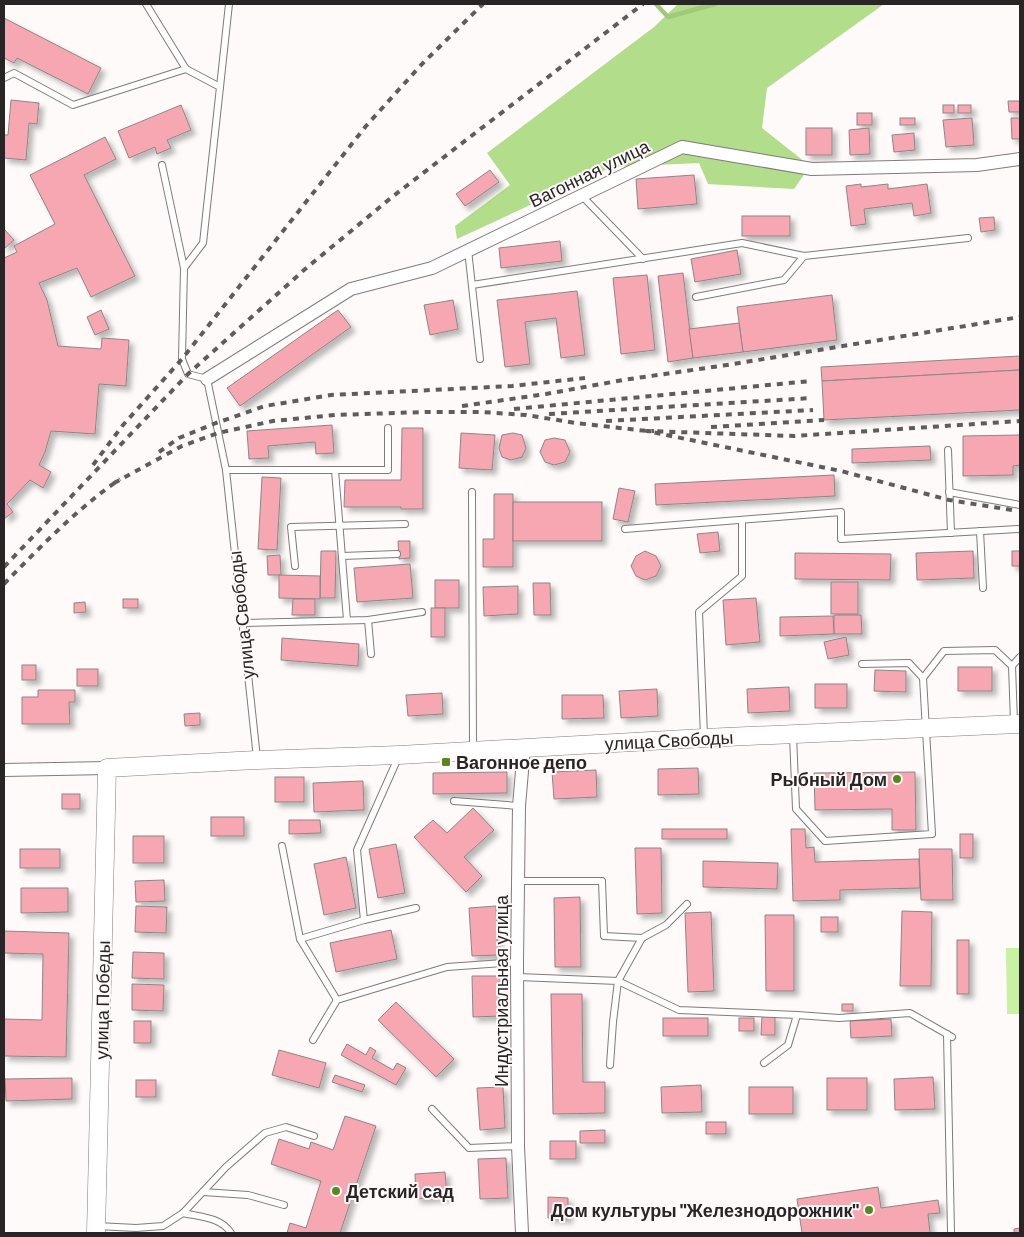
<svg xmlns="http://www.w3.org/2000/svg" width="1024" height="1237" font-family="Barlow,sans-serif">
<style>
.green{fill:#c8f1a4}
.forest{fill:#b2dd8a}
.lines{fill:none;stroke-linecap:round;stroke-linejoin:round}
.stream{stroke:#a0ca79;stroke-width:4.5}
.building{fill:#f6a7b2;stroke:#8e8586;filter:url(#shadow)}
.lane-casing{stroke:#82797a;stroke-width:8}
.street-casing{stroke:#82797a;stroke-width:14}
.secondary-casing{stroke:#82797a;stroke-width:19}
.lane{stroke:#fff;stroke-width:6}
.street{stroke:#fff;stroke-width:12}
.secondary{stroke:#fff;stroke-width:18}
.rail{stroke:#605c5d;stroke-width:4;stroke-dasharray:6 6;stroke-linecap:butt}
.poi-dot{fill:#58881b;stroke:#fefafa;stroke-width:2}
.labels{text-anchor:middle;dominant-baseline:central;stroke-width:4;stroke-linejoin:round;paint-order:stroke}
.street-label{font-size:18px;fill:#292526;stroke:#fefafa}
.poi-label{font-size:18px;font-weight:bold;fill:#292526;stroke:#fefafa;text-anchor:start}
</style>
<defs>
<filter id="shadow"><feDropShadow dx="4.5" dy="4.5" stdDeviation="2.5" flood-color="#0004"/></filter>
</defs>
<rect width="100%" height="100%" fill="#fefafa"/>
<polygon class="green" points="1006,948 1020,948 1020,1014 1007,1014"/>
<polygon class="forest" points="678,4 884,4 767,88 762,128 810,166 794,189 708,184 699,163 612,167 457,239 455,226 510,185 487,153 654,27"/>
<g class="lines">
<polyline class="stream" points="656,4 668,17 715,4"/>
</g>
<g class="building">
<polygon points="4,18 101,68 88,94 17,58 14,63 4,58"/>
<polygon points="11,100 39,103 37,124 29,123 26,160 4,158 4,135 8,135"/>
<polygon points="1008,101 1020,101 1020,112 1009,112"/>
<polygon points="181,105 191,130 167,140 171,148 157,154 155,147 129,158 118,131"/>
<rect x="943" y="105" width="11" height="8"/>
<rect x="958" y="105" width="13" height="8"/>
<rect x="857" y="113" width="15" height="12"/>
<rect x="900" y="118" width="15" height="7"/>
<polygon points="972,118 974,145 946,147 943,120"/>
<polygon points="1011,118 1020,118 1020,139 1012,139"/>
<rect x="806" y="128" width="26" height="27"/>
<polygon points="869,128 870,154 850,155 849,130"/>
<polygon points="914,133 915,150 894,152 892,135"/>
<polygon points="105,137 116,159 84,175 135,276 91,297 77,268 39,283 47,300 58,346 101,349 102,338 129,340 126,386 99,384 95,434 51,431 45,452 39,465 51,472 43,488 30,480 7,504 13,512 4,519 4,258 17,252 14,246 55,224 30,175"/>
<polygon points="490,170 499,182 465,206 456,194"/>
<polygon points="694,175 697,204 638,209 636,179"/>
<polygon points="861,184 861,187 888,184 888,189 927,184 931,213 914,216 912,203 864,209 866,224 851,226 846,186"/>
<rect x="742" y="216" width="48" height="20"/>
<polygon points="994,217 995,230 981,232 979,218"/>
<polygon points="4,229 14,240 4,249"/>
<polygon points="560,241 562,261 501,268 499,248"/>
<polygon points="737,250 741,274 695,282 691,259"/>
<polygon points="683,273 693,358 668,362 658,276"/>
<polygon points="647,275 655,350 621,354 613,278"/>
<polygon points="577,291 585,355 561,358 556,318 525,322 530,364 505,367 497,300"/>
<polygon points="832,295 837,340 743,352 737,307"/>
<polygon points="453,300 458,329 430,335 424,305"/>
<polygon points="101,310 109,329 95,335 87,317"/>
<polygon points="338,310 351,327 240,406 227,388"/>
<polygon points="739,323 743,352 693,358 689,329"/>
<polygon points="1020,356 1020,370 822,381 821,367"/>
<polygon points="1020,370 1020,410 824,420 822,381"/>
<polygon points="332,425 334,453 316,454 315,442 268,446 269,458 249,459 247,431"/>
<polygon points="402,428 423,428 423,509 401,509 401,507 344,507 345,480 401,480"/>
<polygon points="461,433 495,435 492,470 459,468"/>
<polygon points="513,433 522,435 526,448 522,457 511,460 502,457 499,448 502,435"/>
<polygon points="1020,435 1020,465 1013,466 1013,475 963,476 963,436"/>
<polygon points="554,438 565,440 570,452 565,462 554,465 545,462 540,452 545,440"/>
<polygon points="930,446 931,460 852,463 852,449"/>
<polygon points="834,475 835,496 656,505 655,484"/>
<polygon points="262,477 281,478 277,550 258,549"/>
<polygon points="619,488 635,491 628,522 613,519"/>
<polygon points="494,494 513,494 513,567 483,567 483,539 494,539"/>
<rect x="513" y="502" width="89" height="39"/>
<polygon points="718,532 720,551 700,553 697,534"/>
<polygon points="398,541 410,541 410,558 399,559"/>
<polygon points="321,551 336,551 335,598 320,598"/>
<polygon points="645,551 656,556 661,566 656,576 645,580 636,576 631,566 636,556"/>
<polygon points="973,551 974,578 917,580 916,553"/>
<rect x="1012" y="551" width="8" height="15"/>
<polygon points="795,553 891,554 890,580 795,579"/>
<polygon points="280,555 281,575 268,575 267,556"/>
<polygon points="410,564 413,598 357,602 354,568"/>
<polygon points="279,575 320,576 320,599 279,598"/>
<rect x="435" y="580" width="24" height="28"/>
<rect x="831" y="582" width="27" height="32"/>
<polygon points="533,583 550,583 551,615 534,615"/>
<polygon points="518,586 518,614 484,616 483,587"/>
<polygon points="756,598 760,642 726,645 723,600"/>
<rect x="123" y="599" width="15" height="9"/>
<polygon points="293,599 315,599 315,615 292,615"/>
<polygon points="85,602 86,612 74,613 74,603"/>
<rect x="431" y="608" width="14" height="29"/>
<polygon points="834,615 861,615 862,634 834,634"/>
<polygon points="833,616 834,634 780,636 780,617"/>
<polygon points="846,637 849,655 828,659 824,642"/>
<polygon points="282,638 359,644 358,666 281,660"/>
<rect x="22" y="665" width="14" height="15"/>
<rect x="958" y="667" width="34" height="24"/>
<rect x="77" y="669" width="21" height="17"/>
<polygon points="875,670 906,671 906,692 874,691"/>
<rect x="815" y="684" width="32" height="24"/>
<polygon points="789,687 790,711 748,713 747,689"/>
<polygon points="657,689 658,716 621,718 619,691"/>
<polygon points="38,690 75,690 75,702 69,702 70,724 22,724 22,697 38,697"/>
<polygon points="442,693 443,714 408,716 406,695"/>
<polygon points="562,695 603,695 604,718 562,719"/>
<polygon points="200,713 200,725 185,726 184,714"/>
<polygon points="698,768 699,794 658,795 658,769"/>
<polygon points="596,770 597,797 554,799 552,772"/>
<polygon points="507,772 507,793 433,794 433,773"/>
<polygon points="915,772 916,830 892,830 892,809 815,810 814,773"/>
<rect x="275" y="777" width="29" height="25"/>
<polygon points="363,781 364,810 314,812 313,783"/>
<rect x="62" y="794" width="18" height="15"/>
<polygon points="473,808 494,830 464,857 482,876 466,892 414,837 433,820 447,833"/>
<rect x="211" y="817" width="33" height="19"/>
<polygon points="289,820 320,820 321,833 289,834"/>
<rect x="662" y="829" width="65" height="10"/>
<polygon points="791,829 805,829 806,848 814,847 815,862 919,859 920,888 840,890 840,900 793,901"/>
<rect x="960" y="834" width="13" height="24"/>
<rect x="133" y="836" width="31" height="27"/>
<polygon points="396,844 405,893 378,898 369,849"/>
<polygon points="635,848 661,848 662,913 637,914"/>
<rect x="20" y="849" width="40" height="19"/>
<polygon points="919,849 952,849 953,900 921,900"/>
<polygon points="346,857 356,908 324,915 314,864"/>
<polygon points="703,861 778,863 777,889 703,887"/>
<polygon points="164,880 165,901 136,902 135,881"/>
<polygon points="21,888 68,888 68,912 21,913"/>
<polygon points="580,897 581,967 555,967 554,898"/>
<polygon points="136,906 167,907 166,933 135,932"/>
<polygon points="496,906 498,955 472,956 469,908"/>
<polygon points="902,911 932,912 931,986 900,986"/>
<polygon points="711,912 714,991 688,992 685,913"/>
<polygon points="765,915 794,915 794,991 766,991"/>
<rect x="821" y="917" width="17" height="15"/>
<polygon points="391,930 397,959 336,972 330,943"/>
<polygon points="4,931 69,933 66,1057 4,1056 4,1019 42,1020 43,954 4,953"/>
<rect x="957" y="940" width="12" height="54"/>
<polygon points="133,952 164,953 164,979 132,978"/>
<polygon points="472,976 500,976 501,1016 473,1017"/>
<polygon points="132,984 164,985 163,1011 132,1010"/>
<polygon points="551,994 582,994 583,1082 605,1082 605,1113 553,1114"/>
<polygon points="396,1002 454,1059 436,1077 378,1020"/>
<rect x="842" y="1004" width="11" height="7"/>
<polygon points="762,1016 775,1016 775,1035 761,1035"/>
<rect x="663" y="1018" width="45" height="18"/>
<rect x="739" y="1018" width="15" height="13"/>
<polygon points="891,1019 892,1036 851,1038 850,1021"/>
<rect x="134" y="1021" width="17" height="22"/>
<polygon points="347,1044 366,1055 370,1047 376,1051 372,1058 393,1070 397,1063 406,1068 396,1085 341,1055"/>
<polygon points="279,1050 326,1063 319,1088 272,1075"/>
<polygon points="335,1075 365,1085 362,1092 332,1082"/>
<polygon points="933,1077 935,1109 895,1110 894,1079"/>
<polygon points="72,1078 72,1099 6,1101 5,1079"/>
<rect x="827" y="1078" width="40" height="32"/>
<rect x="136" y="1080" width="20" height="17"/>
<polygon points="701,1085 702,1112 662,1113 661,1087"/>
<polygon points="503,1087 505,1128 480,1130 477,1088"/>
<rect x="749" y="1087" width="44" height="27"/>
<polygon points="345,1116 376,1126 340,1233 287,1233 290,1223 306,1228 321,1181 271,1164 279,1139 309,1149 311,1142 333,1150"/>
<rect x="706" y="1122" width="20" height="12"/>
<polygon points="605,1130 605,1143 580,1143 580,1131"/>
<rect x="550" y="1141" width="26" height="18"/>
<polygon points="506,1158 508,1198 480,1199 478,1159"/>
<polygon points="445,1172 447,1197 416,1199 415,1174"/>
<polygon points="878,1187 881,1208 938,1200 940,1213 928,1214 930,1233 802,1233 797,1199"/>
<polygon points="548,1197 568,1198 568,1219 548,1218"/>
<polygon points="1020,1228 1020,1233 1014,1233 1014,1229"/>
</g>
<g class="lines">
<g class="lane-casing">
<g id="lane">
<polyline points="146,4 186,69"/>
<polyline points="4,78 14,73 73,105 186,69 220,87 203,243 184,268"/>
<polyline points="220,87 229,4"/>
<polyline points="162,165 184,268 182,359 188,374 207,379 226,470 257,758"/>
<polyline points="582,196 643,259"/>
<polyline points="468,250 480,359"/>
<polyline points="472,285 742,243 804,256 968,238"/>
<polyline points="696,297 784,280 804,256"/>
<polyline points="948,450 951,533"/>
<polyline points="226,470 335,470"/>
<polyline points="472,492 473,748"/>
<polyline points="949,492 1020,505"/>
<polyline points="625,529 841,512 841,539 1020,529"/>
<polyline points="980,531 983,588"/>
<polyline points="342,556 397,554"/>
<polyline points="295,566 291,527 405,524"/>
<polyline points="347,620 335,470 388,470 388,428"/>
<polyline points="368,620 371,654"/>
<polyline points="242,623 368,620 422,612"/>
<polyline points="862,664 909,663 923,678 944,651 995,650 1012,666 1020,657"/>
<polyline points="1012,666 1014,722"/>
<polyline points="793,735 796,809 825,841 932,834 923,678"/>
<polyline points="704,736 699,612 742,576 742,520"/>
<polyline points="454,801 519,806"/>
<polyline points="282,846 300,939"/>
<polyline points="519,881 602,881 604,936 642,938 618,981 679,1010 797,1015 788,1045 764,1063"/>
<polyline points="364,920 357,850 398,758"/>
<polyline points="642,938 666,925 687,904"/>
<polyline points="518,977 618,981 613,1022 610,1065"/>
<polyline points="337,1000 300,939 364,920 416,908"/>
<polyline points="797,1015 839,1018 910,1013 952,1037"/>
<polyline points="947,1034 951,1233"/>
<polyline points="313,1040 337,1000 447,967 517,962"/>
<polyline points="432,1109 469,1148 518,1146"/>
<polyline points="203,1192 248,1195 284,1205"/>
<path d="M183 1213C200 1217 221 1217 231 1233"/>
<polyline points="97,1226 136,1228 163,1226 183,1213 226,1167 265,1133 286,1127 314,1136"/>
</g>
</g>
<g class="street-casing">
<g id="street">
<polyline points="207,379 351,289 432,268 682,147 812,169 977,165 1020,159"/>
<polyline points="4,770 107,768"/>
<polyline points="522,1233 518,1146 517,962 519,806 524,748"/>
</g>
</g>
<g class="secondary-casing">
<polyline id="secondary" points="96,1233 107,768 258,760 399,755 704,738 1020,724"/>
</g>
<use href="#lane" class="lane"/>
<use href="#street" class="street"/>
<use href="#secondary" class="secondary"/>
<g class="rail">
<polyline points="462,406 546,394 623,380 727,365 1020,317"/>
<polyline points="514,409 811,381"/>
<polyline points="549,414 812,398"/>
<polyline points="606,421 813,410"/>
<polyline points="711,427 824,420"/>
<polyline points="159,452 179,438 216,423 265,406 331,395 512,386 585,378"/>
<polyline points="93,465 123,425 182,359 366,126 422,64 483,4"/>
<polyline points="114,483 182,446 218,433 273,421 335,415 425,412 482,412 526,415 576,423 647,431 654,431"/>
<polyline points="1012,510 949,500 841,471 647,431 794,436 1020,421"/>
<polyline points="4,567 188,374 304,270 392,197 643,4"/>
<path d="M4 584C40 547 77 509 120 479"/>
</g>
</g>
<g class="poi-dot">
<rect x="441" y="757" width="10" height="10" rx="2.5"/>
<circle cx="897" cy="779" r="5"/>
<circle cx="336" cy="1191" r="5"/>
<circle cx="869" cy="1210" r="5"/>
</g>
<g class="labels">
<g class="street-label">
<text transform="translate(589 173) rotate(-26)">Вагонная улица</text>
<text transform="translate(241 615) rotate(-96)">улица Свободы</text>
<text transform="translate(669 740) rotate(-3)">улица Свободы</text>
<text transform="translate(501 991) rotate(-90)">Индустриальная улица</text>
<text transform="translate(102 1000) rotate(-89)">улица Победы</text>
</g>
<g class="poi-label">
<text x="456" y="762">Вагонное депо</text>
<text x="887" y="779" text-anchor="end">Рыбный Дом</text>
<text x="346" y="1191">Детский сад</text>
<text x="859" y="1210" text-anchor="end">Дом культуры "Железнодорожник"</text>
</g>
</g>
<rect width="1024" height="1237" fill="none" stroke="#292526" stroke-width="10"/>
</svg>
